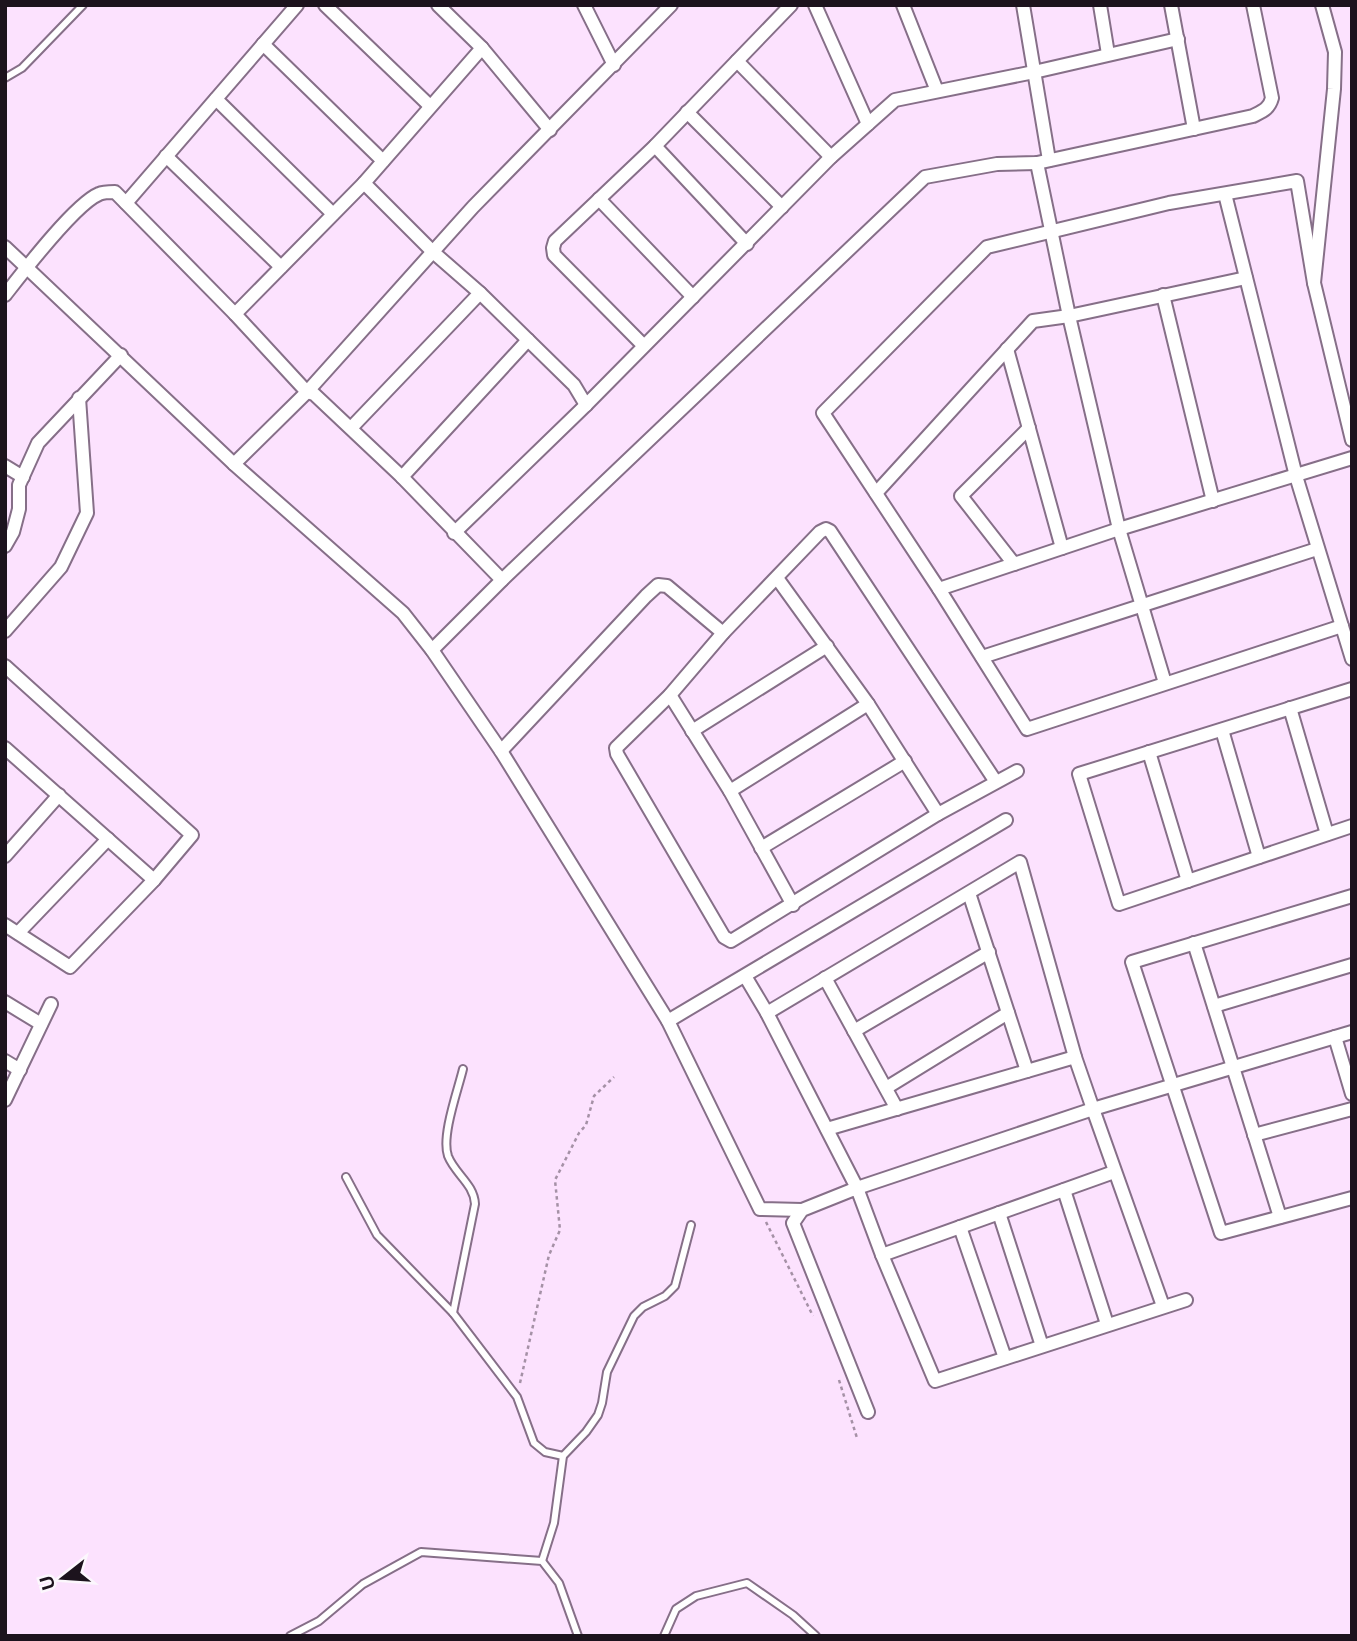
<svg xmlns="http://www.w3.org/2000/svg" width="1357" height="1641" font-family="Helvetica,sans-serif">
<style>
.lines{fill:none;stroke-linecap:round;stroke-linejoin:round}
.service-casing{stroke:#866f88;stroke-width:10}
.minor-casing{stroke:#866f88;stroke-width:16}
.path{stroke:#a591a6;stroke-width:2.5;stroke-dasharray:3.5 3.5;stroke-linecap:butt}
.service{stroke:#fff;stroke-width:6}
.minor{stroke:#fff;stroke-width:12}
</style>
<rect width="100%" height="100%" fill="#fce2fe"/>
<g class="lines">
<g class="service-casing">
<g id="service">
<polyline points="5,78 22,68 83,5"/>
<polyline points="346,1177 377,1235 453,1313 517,1397 534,1443 545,1452 563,1456"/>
<path d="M453 1313 475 1204C474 1184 455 1174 448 1156 441 1136 458 1090 463 1069"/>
<polyline points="542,1561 554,1523 563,1456 586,1432 598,1415 602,1403 607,1372 634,1316 643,1307 665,1296 675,1286 691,1225"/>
<polyline points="290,1636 319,1621 363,1584 421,1552 542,1561 559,1583 578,1636"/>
<polyline points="664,1636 676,1609 696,1596 747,1583 793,1615 816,1636"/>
</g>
</g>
<g class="minor-casing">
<g id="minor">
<polyline points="325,5 430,106"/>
<polyline points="438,5 482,48 550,130"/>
<polyline points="584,5 614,65"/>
<polyline points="815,5 868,124"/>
<polyline points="903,5 937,91"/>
<polyline points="1023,5 1049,160"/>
<polyline points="1100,5 1108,54"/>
<polyline points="1171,5 1194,129"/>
<polyline points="1322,5 1335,52 1334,89 1314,283 1352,440"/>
<polyline points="263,44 383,161"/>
<polyline points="737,61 831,157"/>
<polyline points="216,99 333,214"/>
<polyline points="687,112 782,207"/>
<polyline points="655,146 747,244"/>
<polyline points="166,156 281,267"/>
<polyline points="1037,163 1069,316 1119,529 1165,683"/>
<polyline points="364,183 433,252 480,293 574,385 586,405"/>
<polyline points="1225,194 1296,476 1352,659"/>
<polyline points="599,199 693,297"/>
<polyline points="126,203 297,5"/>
<polyline points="5,247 234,464 403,613 432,650 501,751 668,1021 760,1209 802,1210"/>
<polyline points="1314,283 1297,181 1169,203 987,247 823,413 939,589 1027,729 1342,626"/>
<path d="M5 295C23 272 75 204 99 194 103 192 110 192 115 192L235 314 307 392 314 394 402 477 502 580 432 650"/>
<polyline points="1163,295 1213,501"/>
<polyline points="235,314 364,183 482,48"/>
<polyline points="643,345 554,255 553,248 555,241 655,146 791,5"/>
<polyline points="1007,349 1062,548"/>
<polyline points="351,428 480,293"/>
<polyline points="234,464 307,392 473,207 671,5"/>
<polyline points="5,466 23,477"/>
<polyline points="402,477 528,340"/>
<polyline points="876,493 1033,321 1069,316 1246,278"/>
<polyline points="454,533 586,405 831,157 895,100 1034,72 1178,39"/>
<polyline points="5,546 13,532 19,509 19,485 38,443 121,355"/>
<polyline points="1014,564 961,496 1029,428"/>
<polyline points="777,578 868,704 938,814"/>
<path d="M502 580 925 177 997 164 1037 163 1253 116C1263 111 1269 109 1272 98L1253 5"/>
<polyline points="939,589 1119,529 1352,458"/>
<polyline points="5,631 61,567 87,513 79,398"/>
<polyline points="982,657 1317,549"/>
<polyline points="5,666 192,835 154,880 70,967 5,925"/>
<polyline points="1352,689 1079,774 1119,904 1352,826"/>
<polyline points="670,695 730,791 793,905"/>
<polyline points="1290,708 1327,834"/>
<polyline points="1222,730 1259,857"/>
<polyline points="692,731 827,646"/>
<polyline points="5,748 154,880"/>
<polyline points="501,751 646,596 658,585 667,586 723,633"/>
<polyline points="1149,752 1188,881"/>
<polyline points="996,782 830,531 826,529 820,532 723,633 670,695 616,748 617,754 724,937 731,941 938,814 1017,771"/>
<polyline points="730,791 868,704"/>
<polyline points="761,848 905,761"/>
<polyline points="5,856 59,795"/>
<polyline points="969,893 1027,1071"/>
<polyline points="1352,896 1132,962 1221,1233 1352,1198"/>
<polyline points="18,933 108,839"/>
<polyline points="1194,943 1280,1217"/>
<polyline points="745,976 767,1013 857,1188 1093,1109 1163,1306"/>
<polyline points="825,978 897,1109"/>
<polyline points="5,1002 41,1024"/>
<polyline points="1214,1006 1352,965"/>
<polyline points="767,1013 1020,862 1075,1057"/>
<polyline points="668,1021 1006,820"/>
<polyline points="854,1031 989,952"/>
<polyline points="1335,1037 1352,1094"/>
<polyline points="5,1061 20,1070"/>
<polyline points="886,1088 1008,1013"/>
<polyline points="5,1100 51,1004"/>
<polyline points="827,1129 1075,1057 1093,1109 1352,1032"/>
<polyline points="1254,1135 1352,1109"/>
<polyline points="1064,1190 1107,1324"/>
<polyline points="999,1213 1042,1346"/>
<polyline points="960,1227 1005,1358"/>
<polyline points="882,1255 1114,1172"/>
<polyline points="868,1412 793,1223 802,1210 857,1188 882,1255 935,1381 1186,1300"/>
</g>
</g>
<g class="path">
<polyline points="766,1222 813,1316"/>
<polyline points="839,1380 857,1438"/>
<polyline points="520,1383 549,1255 560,1230 555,1180 579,1133 586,1125 594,1096 614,1077"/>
</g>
<use href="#service" class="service"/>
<use href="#minor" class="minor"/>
</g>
<rect width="1357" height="1641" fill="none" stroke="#1c131d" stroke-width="14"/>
<g transform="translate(63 1578) rotate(253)" stroke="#fcf7fd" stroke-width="5" paint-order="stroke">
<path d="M0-5L12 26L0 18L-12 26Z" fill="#1c131d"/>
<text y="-10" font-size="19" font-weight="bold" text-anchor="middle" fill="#1c131d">U</text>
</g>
</svg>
